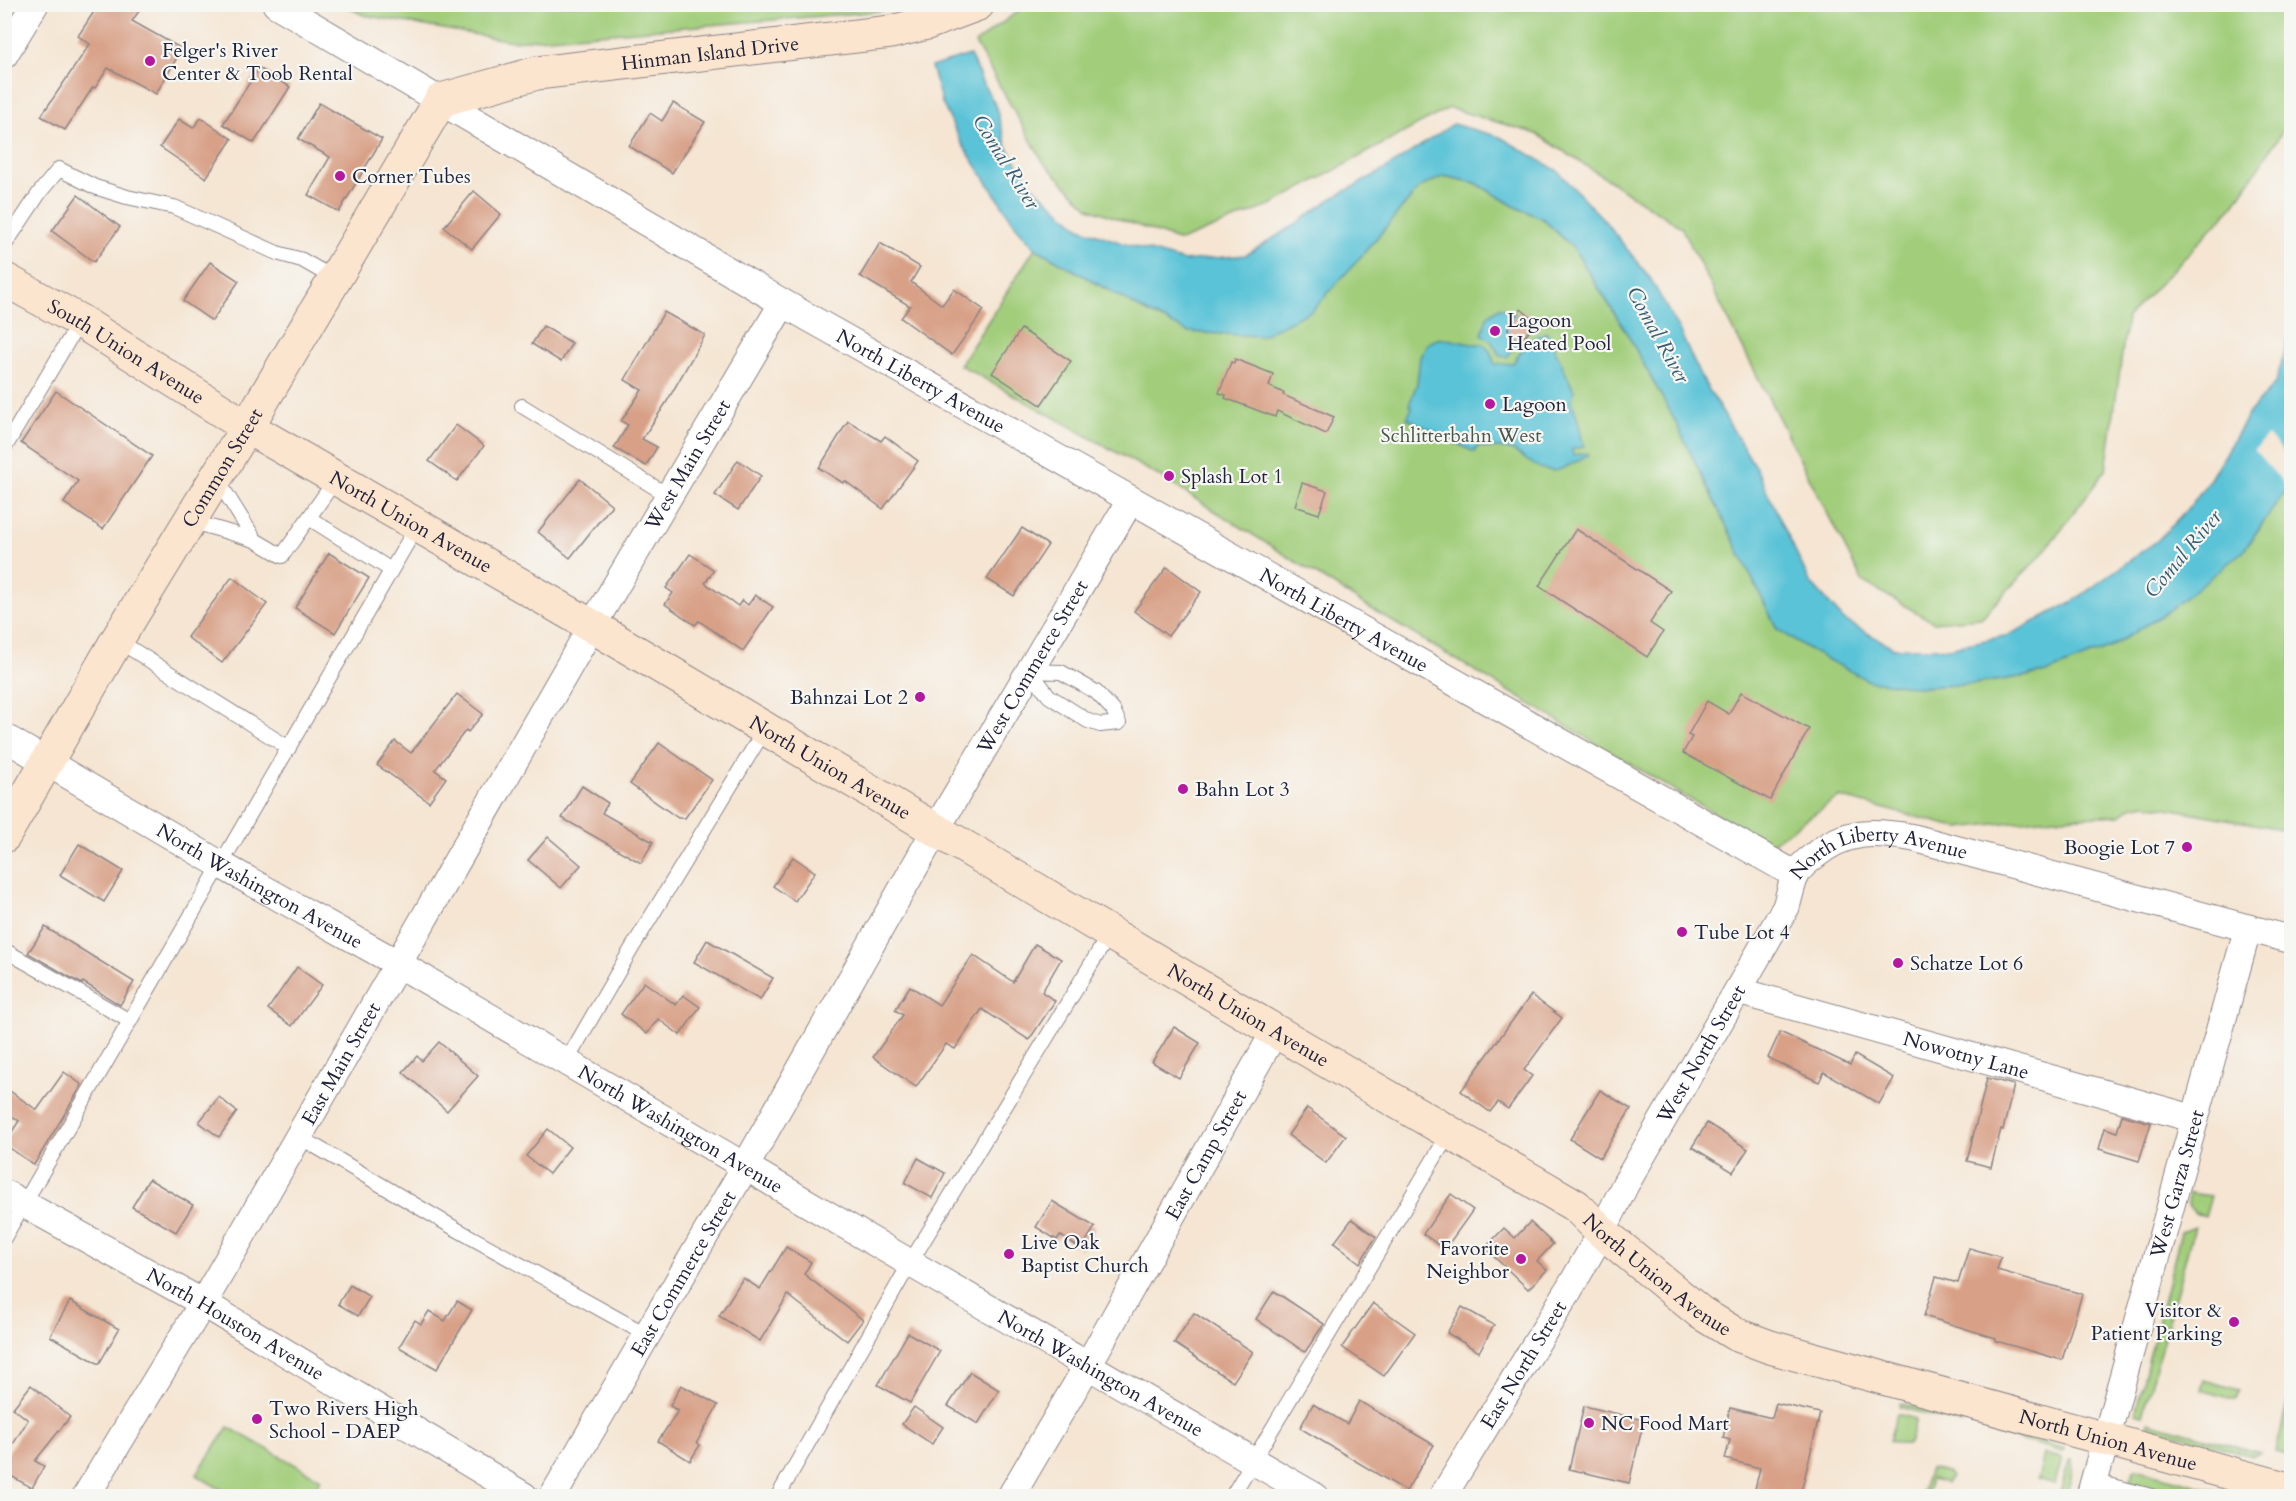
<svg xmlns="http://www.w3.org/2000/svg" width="2296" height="1501" font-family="Cardo,serif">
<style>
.green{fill:#a2ce7b;stroke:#62785b;stroke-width:1.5}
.water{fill:#5ac3d7;stroke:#3e7289;stroke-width:1.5}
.pier{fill:#f5e5d2}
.building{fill:#d8a087}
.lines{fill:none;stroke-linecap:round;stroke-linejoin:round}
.lane-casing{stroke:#8c8486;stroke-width:16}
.street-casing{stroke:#8c8486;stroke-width:29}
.secondary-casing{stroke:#8c8486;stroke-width:35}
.lane{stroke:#fff;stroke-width:14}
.street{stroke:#fff;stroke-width:27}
.secondary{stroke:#fce5cf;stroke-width:33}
.poi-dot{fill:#b5179e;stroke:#f6f6f2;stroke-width:2}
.labels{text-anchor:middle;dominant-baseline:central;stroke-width:4.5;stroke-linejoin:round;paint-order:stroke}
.poi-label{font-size:20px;fill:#22223b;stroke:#f6f6f2;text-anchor:start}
.street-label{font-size:20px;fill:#22223b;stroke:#f6f6f2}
.park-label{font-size:20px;fill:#48564e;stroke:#f6f6f2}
.water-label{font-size:21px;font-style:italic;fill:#365a72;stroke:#f6f6f2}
</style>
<rect width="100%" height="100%" fill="#f6f6f2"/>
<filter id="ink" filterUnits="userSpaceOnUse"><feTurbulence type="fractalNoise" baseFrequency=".0167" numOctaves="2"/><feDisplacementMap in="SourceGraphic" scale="12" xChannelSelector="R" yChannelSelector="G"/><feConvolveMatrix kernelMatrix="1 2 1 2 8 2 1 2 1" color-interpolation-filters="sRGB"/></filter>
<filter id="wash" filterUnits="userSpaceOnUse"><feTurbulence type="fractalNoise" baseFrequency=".008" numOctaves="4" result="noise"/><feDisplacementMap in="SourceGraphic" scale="24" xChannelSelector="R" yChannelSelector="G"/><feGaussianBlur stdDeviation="1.35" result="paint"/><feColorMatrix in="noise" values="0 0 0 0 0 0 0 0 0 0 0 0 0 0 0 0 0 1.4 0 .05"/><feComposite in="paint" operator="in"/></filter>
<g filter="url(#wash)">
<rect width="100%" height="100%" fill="#f5e5d2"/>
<g class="green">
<polygon points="1028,4 2291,5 2291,118 2234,205 2127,318 2106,470 2043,553 1981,618 1933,622 1862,581 1681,227 1537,134 1449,108 1269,206 1180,241 1089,208 1044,163 975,43"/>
<polygon points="344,5 921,5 871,12 512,41 363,15"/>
<polygon points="1444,176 1476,183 1514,206 1543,219 1574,249 1625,330 1674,419 1777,629 1921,687 1974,684 2046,673 2243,551 2291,483 2291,826 2281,829 2146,804 2131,807 2120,815 2039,819 1959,828 1839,797 1770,844 1684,796 1365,605 1159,476 960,365 1035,248 1143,310 1357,261 1420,187"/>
<polygon points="2189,1193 2211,1196 2205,1217 2195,1213 2188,1206"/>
<polygon points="2194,1227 2143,1415 2135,1413 2181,1232"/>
<polygon points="2204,1380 2239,1390 2236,1400 2201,1390"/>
<polygon points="2291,1387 2291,1411 2287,1427 2291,1428 2291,1456 2276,1452"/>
<polygon points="1900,1403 1960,1419 1963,1424 1899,1407"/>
<polygon points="1897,1414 1916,1419 1910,1441 1907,1445 1889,1441"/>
<polygon points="2148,1422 2260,1453 2253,1456 2147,1427"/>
<polygon points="228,1427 321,1479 310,1496 232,1496 196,1475"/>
<polygon points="1996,1429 2065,1448 2064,1452 1991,1432"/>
<polygon points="2044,1454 2062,1458 2055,1484 2038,1479"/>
<polygon points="2069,1460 2072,1460 2073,1470 2066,1496 2059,1496"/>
<polygon points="1930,1469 1948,1473 1951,1477 1946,1483 1931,1479 1926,1496 1921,1496"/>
<polygon points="2135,1469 2228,1494 2230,1496 2182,1496 2129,1482"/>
</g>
<g class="water">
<polygon points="970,55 983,84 995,104 1007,147 1032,186 1080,228 1122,243 1184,261 1246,255 1290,228 1331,199 1384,170 1453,124 1500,137 1558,171 1603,219 1650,278 1680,332 1701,377 1756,468 1810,582 1844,620 1894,648 1949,648 2009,635 2072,602 2158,540 2191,505 2210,479 2249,413 2276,382 2291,329 2291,483 2243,551 2170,610 2111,647 2046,673 1974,684 1921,687 1869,681 1815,653 1777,629 1674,419 1625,330 1574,249 1543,219 1514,206 1476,183 1444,176 1420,187 1357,261 1313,310 1261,336 1188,332 1143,310 1035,248 1016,226 962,144 942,103 931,67"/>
<path d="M1499 308 1508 309 1516 315C1510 323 1506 326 1511 335L1516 337 1519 342 1507 357 1500 356 1491 341 1482 335 1487 317Z"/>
<path d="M1547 332 1574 391 1571 402C1580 419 1579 429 1584 447L1572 449 1573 455 1587 453 1588 455C1565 467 1555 479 1531 463 1525 459 1518 453 1511 450 1499 446 1489 450 1478 446L1474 452 1407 418 1412 408 1409 405 1417 383 1420 357 1427 344 1437 339H1447L1471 344H1483L1490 351 1495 365 1513 363 1529 340Z"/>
</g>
<polygon class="pier" points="2268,435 2291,460 2291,483 2288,488 2254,450"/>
<g id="blocks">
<g class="building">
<polygon points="99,4 144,4 132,21 182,49 156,94 108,68 95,88 93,87 65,130 41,116 90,44 78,36"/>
<polygon points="259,68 290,87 254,143 223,124"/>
<polygon points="319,103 382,139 339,212 308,195 330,157 298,139"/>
<polygon points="673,103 705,122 672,173 629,146 650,113 662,121"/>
<polygon points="201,118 232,139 206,178 160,147 179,119 193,128"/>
<polygon points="474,191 501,214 472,249 444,227"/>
<polygon points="78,195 120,227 94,262 52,231"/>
<polygon points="880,243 920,267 911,282 942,305 954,289 984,310 952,355 901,318 910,306 860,276"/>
<polygon points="210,262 239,281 212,321 183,301"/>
<polygon points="1521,309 1536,322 1520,342 1511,335 1508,329 1509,324"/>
<polygon points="664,312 705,335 666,403 642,439 657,447 646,466 614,448 628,425 621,421 642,390 625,380"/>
<polygon points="543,326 572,343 561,362 532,344"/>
<polygon points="1021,329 1071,361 1041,405 992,373"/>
<polygon points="1235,359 1273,374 1269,386 1284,393 1283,395 1334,417 1326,434 1277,411 1275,417 1225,398 1226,395 1219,393 1231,362 1234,363"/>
<polygon points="56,391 152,456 103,529 64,503 78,481 21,443"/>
<polygon points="848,421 881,441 885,436 918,461 883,509 845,481 843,483 819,468"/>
<polygon points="456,425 484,446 457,481 429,461"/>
<polygon points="738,460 761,476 738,510 715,495"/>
<polygon points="580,479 612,505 570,558 538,532"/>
<polygon points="1302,483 1327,491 1319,514 1295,506"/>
<polygon points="1022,528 1048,545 1014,596 987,579"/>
<polygon points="1576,529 1671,591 1650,623 1663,632 1647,657 1539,586"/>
<polygon points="329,553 369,578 335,633 295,608"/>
<polygon points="690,554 714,570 705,583 738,606 742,600 748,605 755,595 773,607 743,651 699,621 695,625 665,604 673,593 666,588"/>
<polygon points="1167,567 1201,592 1168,636 1134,611"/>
<polygon points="232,577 267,604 222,663 187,637"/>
<polygon points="1741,692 1809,729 1770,800 1683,753 1692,737 1688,735 1707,701 1729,714"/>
<polygon points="457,694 483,714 468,732 466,730 435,770 446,778 429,802 377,765 395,741 411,753"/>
<polygon points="659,743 712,780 685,818 678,818 630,784"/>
<polygon points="582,786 608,803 602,813 653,842 641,863 562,818"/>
<polygon points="548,837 581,865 561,888 528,860"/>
<polygon points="79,844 123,871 104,902 60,875"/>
<polygon points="793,857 815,872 795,901 773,886"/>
<polygon points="45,927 134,982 120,1005 83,982 82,984 28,953"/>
<polygon points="707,940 773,978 760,1000 694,962"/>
<polygon points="1035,944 1061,959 1042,992 1055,1001 1029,1040 982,1009 955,1049 946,1044 916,1087 873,1057 903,1015 895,1010 910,986 939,1005 973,955 1013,982"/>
<polygon points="297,967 322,985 292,1026 268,1009"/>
<polygon points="644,982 676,1005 683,995 700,1007 680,1035 658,1019 647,1034 621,1014"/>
<polygon points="1531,995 1562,1018 1524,1070 1532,1076 1508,1109 1498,1102 1490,1112 1461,1091"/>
<polygon points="1174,1027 1200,1043 1179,1078 1152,1062"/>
<polygon points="1780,1032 1850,1065 1855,1055 1894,1078 1879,1104 1824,1072 1819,1082 1768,1058"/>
<polygon points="439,1042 478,1076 447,1111 403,1072 417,1056 422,1061"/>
<polygon points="64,1072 82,1085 34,1165 4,1144 19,1121 4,1111 4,1087 37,1110"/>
<polygon points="1987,1078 2014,1085 2003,1130 2001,1129 1991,1167 1967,1161"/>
<polygon points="1600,1090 1631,1109 1600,1158 1570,1139"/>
<polygon points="219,1097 237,1112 219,1137 199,1122"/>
<polygon points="1307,1108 1346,1136 1326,1163 1288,1135"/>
<polygon points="2122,1115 2151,1123 2139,1161 2099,1149 2105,1128 2117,1132"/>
<polygon points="1707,1123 1748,1149 1733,1172 1692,1147"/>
<polygon points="548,1129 570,1147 549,1174 526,1156"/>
<polygon points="918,1158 945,1173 932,1198 905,1183"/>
<polygon points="149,1179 193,1205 176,1232 132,1207"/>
<polygon points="1451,1194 1473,1210 1445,1249 1423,1234"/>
<polygon points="1052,1201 1095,1227 1081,1249 1060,1235 1057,1240 1036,1227"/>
<polygon points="1352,1219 1376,1237 1360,1263 1334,1243"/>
<polygon points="1530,1222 1553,1244 1537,1261 1547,1270 1528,1289 1485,1248 1504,1228 1515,1238"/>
<polygon points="786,1247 811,1262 804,1274 863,1320 847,1341 788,1295 760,1341 719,1316 743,1278 760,1289"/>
<polygon points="1969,1248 2001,1257 1997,1270 2082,1294 2062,1360 1996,1341 1996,1338 1924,1316 1936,1277 1958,1283"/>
<polygon points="350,1285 370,1297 358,1316 338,1304"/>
<polygon points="1274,1291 1324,1324 1305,1352 1256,1319"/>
<polygon points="70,1301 119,1329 99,1364 50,1336"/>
<polygon points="457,1301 472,1310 437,1369 399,1347 415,1320 421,1324 429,1311 445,1321"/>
<polygon points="1373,1303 1415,1333 1384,1376 1342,1347"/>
<polygon points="1462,1307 1494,1325 1479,1352 1447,1333"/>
<polygon points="1194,1313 1253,1352 1233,1382 1174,1343"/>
<polygon points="908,1333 940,1351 910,1403 878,1385"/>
<polygon points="970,1372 999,1390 978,1424 948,1406"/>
<polygon points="31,1385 70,1417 35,1461 44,1466 32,1488 4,1472 4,1459 28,1420 13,1408"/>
<polygon points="681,1385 718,1405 697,1442 700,1445 690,1461 658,1441 678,1411 670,1406"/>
<polygon points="1359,1401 1434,1445 1406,1491 1300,1428 1313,1404 1347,1424"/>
<polygon points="1776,1403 1820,1413 1800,1497 1753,1497 1760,1468 1725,1459 1730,1440 1723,1438 1730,1408 1772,1418"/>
<polygon points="1584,1406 1644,1420 1629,1483 1569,1469"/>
<polygon points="914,1407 943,1427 932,1444 902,1424"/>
</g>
</g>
</g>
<g filter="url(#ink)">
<use href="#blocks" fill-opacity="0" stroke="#8c8486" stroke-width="1.5"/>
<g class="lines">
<g class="lane-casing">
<g id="lane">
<polyline points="4,246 40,192 59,169 95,187 127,197 174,207 277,253 302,260 335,279"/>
<polyline points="522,406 669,496"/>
<polyline points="4,449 80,321"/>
<polyline points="217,479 255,540"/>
<polyline points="309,518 391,570"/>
<polyline points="190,521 255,540 282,556 336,479"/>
<polyline points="117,640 289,748"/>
<polygon points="1030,671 1061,672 1096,692 1113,710 1119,723 1100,725 1088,721 1049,696"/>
<polyline points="4,950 130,1021"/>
<polyline points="566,1062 629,953 765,729"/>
<polyline points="298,1136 456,1229 647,1335"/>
<polyline points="4,1238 417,526"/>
<polyline points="2094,1481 2151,1496"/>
<polyline points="778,1496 910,1263 1110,933"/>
<polyline points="1232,1496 1450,1132"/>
</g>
</g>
<g class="street-casing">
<g id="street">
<path id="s1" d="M276 4 783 303 1796 875"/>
<polyline points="4,55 35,4"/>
<path id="s2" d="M4 737 221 865 397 963 910 1263 1314 1496"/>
<path id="s3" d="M1738 991 2195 1119"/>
<path id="s4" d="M4 1193 203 1303 524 1496"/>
<path id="s5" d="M86 1496 203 1303 592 626 783 303"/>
<path id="s6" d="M553 1496 745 1167 935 831 1130 501"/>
<path id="s7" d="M1011 1496 1088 1365 1275 1031"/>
<path id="s8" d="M1443 1496 1567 1293 1602 1232 1625 1185 1786 907C1789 897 1791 886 1795 876 1799 868 1807 861 1814 856 1846 829 1875 831 1914 838L2292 940"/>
<path id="s9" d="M2090 1496 2248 928"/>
</g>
</g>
<g class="secondary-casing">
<g id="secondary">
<path id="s10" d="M4 279 80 321 247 427 592 626 1275 1031 1576 1206 1602 1232 1701 1313 1735 1334 1770 1347 2292 1490"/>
<path id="s11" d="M4 836 117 640 247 427 441 100 537 73 891 32 927 23 978 4"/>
</g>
</g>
<use href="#lane" class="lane"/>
<use href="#street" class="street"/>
<use href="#secondary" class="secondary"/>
</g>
</g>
<g class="poi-dot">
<circle cx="150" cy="61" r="6"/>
<circle cx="340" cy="176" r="6"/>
<circle cx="1495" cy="331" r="6"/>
<circle cx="1490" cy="404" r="6"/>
<circle cx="1169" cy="476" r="6"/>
<circle cx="920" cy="697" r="6"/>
<circle cx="1183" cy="789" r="6"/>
<circle cx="2187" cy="847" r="6"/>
<circle cx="1682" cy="932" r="6"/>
<circle cx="1898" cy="963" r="6"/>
<circle cx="1009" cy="1254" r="6"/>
<circle cx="1521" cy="1259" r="6"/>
<circle cx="2234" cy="1322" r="6"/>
<circle cx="257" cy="1419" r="6"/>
<circle cx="1589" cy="1423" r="6"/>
</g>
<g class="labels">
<g class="poi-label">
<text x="162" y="50">Felger's River<tspan x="162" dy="23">Center &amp; Toob Rental</tspan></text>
<text x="352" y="176">Corner Tubes</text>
<text x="1507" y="320">Lagoon<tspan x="1507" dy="23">Heated Pool</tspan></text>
<text x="1502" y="404">Lagoon</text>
<text x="1181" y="476">Splash Lot 1</text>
<text x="908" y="697" text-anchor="end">Bahnzai Lot 2</text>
<text x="1195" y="789">Bahn Lot 3</text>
<text x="2175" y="847" text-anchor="end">Boogie Lot 7</text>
<text x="1694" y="932">Tube Lot 4</text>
<text x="1910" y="963">Schatze Lot 6</text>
<text x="1021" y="1242">Live Oak<tspan x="1021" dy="23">Baptist Church</tspan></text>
<text x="1509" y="1248" text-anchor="end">Favorite<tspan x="1509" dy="23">Neighbor</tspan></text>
<text x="2222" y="1310" text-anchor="end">Visitor &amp;<tspan x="2222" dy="23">Patient Parking</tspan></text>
<text x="269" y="1408">Two Rivers High<tspan x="269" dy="23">School - DAEP</tspan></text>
<text x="1601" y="1423">NC Food Mart</text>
</g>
<g class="street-label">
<text stroke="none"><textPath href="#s11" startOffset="1130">Hinman Island Drive</textPath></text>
<text stroke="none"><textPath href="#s10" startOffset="142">South Union Avenue</textPath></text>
<text stroke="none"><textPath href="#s1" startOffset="747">North Liberty Avenue</textPath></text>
<text stroke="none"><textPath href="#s5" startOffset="1194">West Main Street</textPath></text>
<text stroke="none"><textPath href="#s11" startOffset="428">Common Street</textPath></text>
<text stroke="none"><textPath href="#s10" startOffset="474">North Union Avenue</textPath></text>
<text stroke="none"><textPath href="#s1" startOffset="1233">North Liberty Avenue</textPath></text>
<text stroke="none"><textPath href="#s6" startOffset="958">West Commerce Street</textPath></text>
<text stroke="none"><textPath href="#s10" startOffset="960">North Union Avenue</textPath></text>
<text stroke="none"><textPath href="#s8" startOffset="808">North Liberty Avenue</textPath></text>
<text stroke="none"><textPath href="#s2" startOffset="296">North Washington Avenue</textPath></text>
<text stroke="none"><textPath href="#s10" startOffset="1446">North Union Avenue</textPath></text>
<text stroke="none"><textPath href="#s8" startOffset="512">West North Street</textPath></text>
<text stroke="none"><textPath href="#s3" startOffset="237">Nowotny Lane</textPath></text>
<text stroke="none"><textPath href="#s5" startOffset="502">East Main Street</textPath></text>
<text stroke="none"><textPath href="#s2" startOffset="782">North Washington Avenue</textPath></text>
<text stroke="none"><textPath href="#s7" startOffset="393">East Camp Street</textPath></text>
<text stroke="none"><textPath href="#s9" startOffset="324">West Garza Street</textPath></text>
<text stroke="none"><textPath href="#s10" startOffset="1932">North Union Avenue</textPath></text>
<text stroke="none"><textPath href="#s6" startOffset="258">East Commerce Street</textPath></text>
<text stroke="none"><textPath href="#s4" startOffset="266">North Houston Avenue</textPath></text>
<text stroke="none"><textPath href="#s8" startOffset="154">East North Street</textPath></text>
<text stroke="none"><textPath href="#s2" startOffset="1268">North Washington Avenue</textPath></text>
<text stroke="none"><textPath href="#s10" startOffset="2418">North Union Avenue</textPath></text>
</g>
<g class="park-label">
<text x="1461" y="435">Schlitterbahn West</text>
</g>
<g class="water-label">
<text transform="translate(1006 162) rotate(58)">Comal River</text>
<text transform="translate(1658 335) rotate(61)">Comal River</text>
<text transform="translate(2183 554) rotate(-50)">Comal River</text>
</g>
</g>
<rect width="2296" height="1501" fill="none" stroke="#f6f6f2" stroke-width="24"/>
</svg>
